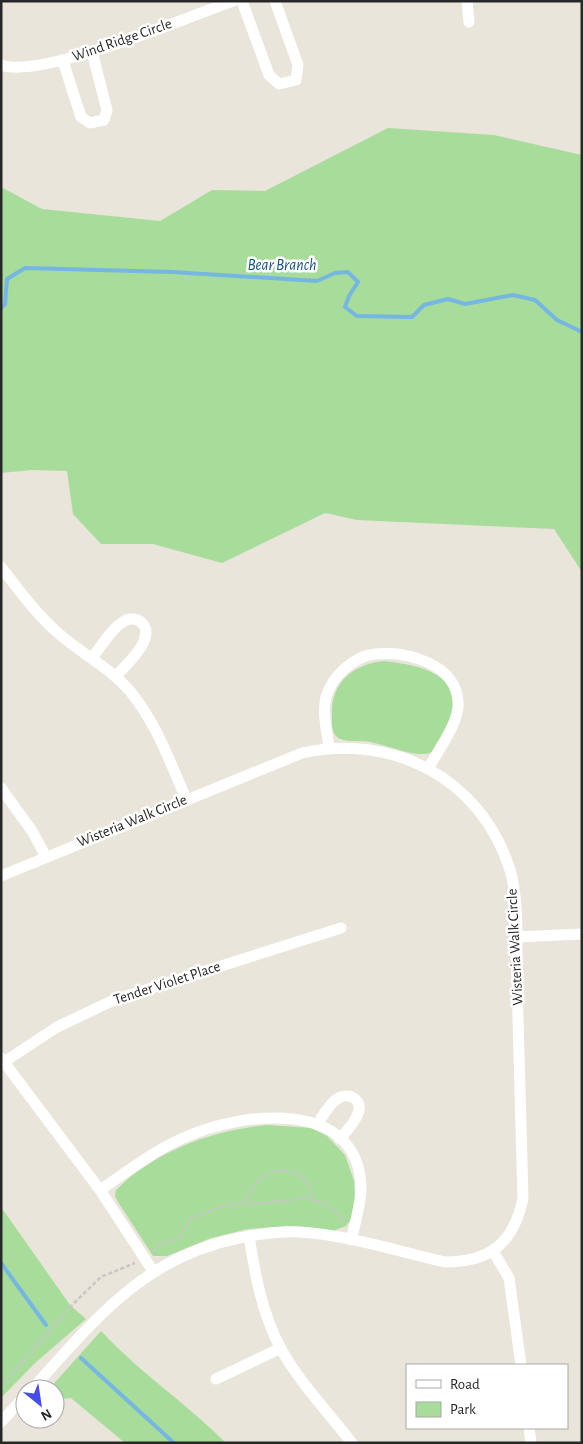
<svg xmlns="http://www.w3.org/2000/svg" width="583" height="1444" font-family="'Alegreya Sans',sans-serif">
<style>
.green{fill:#a7dc9b}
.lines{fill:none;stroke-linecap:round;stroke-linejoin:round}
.stream{stroke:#75b6e3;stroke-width:4}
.path{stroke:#c7c7c7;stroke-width:2.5;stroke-dasharray:4 2.5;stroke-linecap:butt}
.street{stroke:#fff;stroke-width:11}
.labels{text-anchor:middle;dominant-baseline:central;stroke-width:5;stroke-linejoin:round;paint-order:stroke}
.street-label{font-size:15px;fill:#282828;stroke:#fff}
.water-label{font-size:16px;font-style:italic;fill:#18538b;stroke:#fff}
</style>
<rect width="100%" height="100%" fill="#e9e5da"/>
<g class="green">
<polygon points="388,128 494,135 582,155 582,572 554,529 357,520 325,513 222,563 153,544 101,544 73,514 67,471 32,470 1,473 1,187 42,209 160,221 212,190 265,191"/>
<path d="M384 661C412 664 464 672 452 714 449 727 438 740 432 752 415 760 384 742 362 741 354 741 342 742 336 736 331 730 332 722 332 714 331 682 354 664 384 661Z"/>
<path d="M267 1125 311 1128 327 1136 345 1155 354 1181 355 1199 351 1219 346 1226 333 1231 288 1226 248 1229 211 1238 167 1256H153L118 1202 115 1196 116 1190C155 1151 213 1130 267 1125Z"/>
<polygon points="1,1207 70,1305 86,1319 35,1363 1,1398"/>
<path d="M101 1331C139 1372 186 1403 226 1443H125L71 1398 55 1400V1389H49Z"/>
</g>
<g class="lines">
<g class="stream">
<polyline points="1,308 5,304 7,279 25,268 172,272 317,281 335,273 348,272 358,282 349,296 345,307 357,316 412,317 424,305 448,299 465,304 513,295 535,300 557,320 582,332"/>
<polyline points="1,1263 46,1325"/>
<polyline points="81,1358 174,1443"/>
</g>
<g class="path">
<path d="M246 1201C249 1195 250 1189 255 1184 274 1161 310 1168 313 1199"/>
<polyline points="152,1252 160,1245 180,1237 191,1218 220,1207 246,1202 253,1204 292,1200 303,1197 328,1205 344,1221"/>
<polyline points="1,1386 74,1303 101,1277 135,1263"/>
</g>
<g class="street">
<polyline points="242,1 269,75 279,84 296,80 298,65 275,1"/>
<polyline points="467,1 469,22"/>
<polyline points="63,61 81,117 90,123 104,120 107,110 92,52"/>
<path d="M1 65C40 80 188 17 233 1"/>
<path d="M1 567C21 593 39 618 64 638 86 656 111 669 130 691 156 723 170 761 186 799"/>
<path d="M92 658C101 647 111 629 123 622 128 618 136 618 141 622 158 637 126 665 116 676"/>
<path d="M329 747C327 732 322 712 326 697 332 677 353 656 375 654 408 651 456 664 458 702 460 721 438 751 429 767"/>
<polyline points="1,788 32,831 46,857"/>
<path d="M1 876 302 753C393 733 481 778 510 870 520 903 516 949 517 983 519 1055 521 1127 523 1198 514 1243 490 1262 445 1262 397 1251 348 1235 300 1232 279 1231 259 1234 239 1238 143 1257 94 1321 32 1389"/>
<polyline points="516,937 582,934"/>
<polyline points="1,1058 100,1190 153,1271"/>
<polyline points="4,1062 57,1027 114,1000 341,928"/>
<path d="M318 1123C323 1116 329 1104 337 1099 341 1096 347 1095 352 1097 371 1107 347 1130 340 1139"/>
<path d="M100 1190C128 1171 156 1149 188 1136 243 1112 358 1098 361 1187 361 1204 355 1224 351 1240"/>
<path d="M249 1236C255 1274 262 1314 281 1349 300 1383 328 1412 352 1443"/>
<polyline points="493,1251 509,1278 521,1365"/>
<polyline points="216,1379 281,1348"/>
<polyline points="1,1422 25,1396"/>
<polyline points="529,1428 531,1443"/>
</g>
</g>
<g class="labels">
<g class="street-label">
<text transform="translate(122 40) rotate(-19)">Wind Ridge Circle</text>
<text transform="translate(132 821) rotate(-22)">Wisteria Walk Circle</text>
<text transform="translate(515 947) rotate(-93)">Wisteria Walk Circle</text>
<text transform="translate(167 983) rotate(-18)">Tender Violet Place</text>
</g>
<g class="water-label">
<text x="282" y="265">Bear Branch</text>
</g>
</g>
<rect width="583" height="1444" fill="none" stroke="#282828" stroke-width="5"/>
<rect x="406" y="1364" width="162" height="65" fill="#ffffff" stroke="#a9a9a9"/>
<rect x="416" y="1380" width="25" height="8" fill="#ffffff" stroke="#a9a9a9"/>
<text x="450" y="1389" font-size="15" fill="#282828">Road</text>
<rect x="416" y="1402" width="25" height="15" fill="#a7dc9b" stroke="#a9a9a9"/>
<text x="450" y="1414" font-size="15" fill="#282828">Park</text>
<g transform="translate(40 1404) rotate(150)"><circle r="24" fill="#ffffff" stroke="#a9a9a9"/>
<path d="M0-4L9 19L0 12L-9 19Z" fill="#474dea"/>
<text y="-8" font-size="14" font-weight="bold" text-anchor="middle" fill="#282828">N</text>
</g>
</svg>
